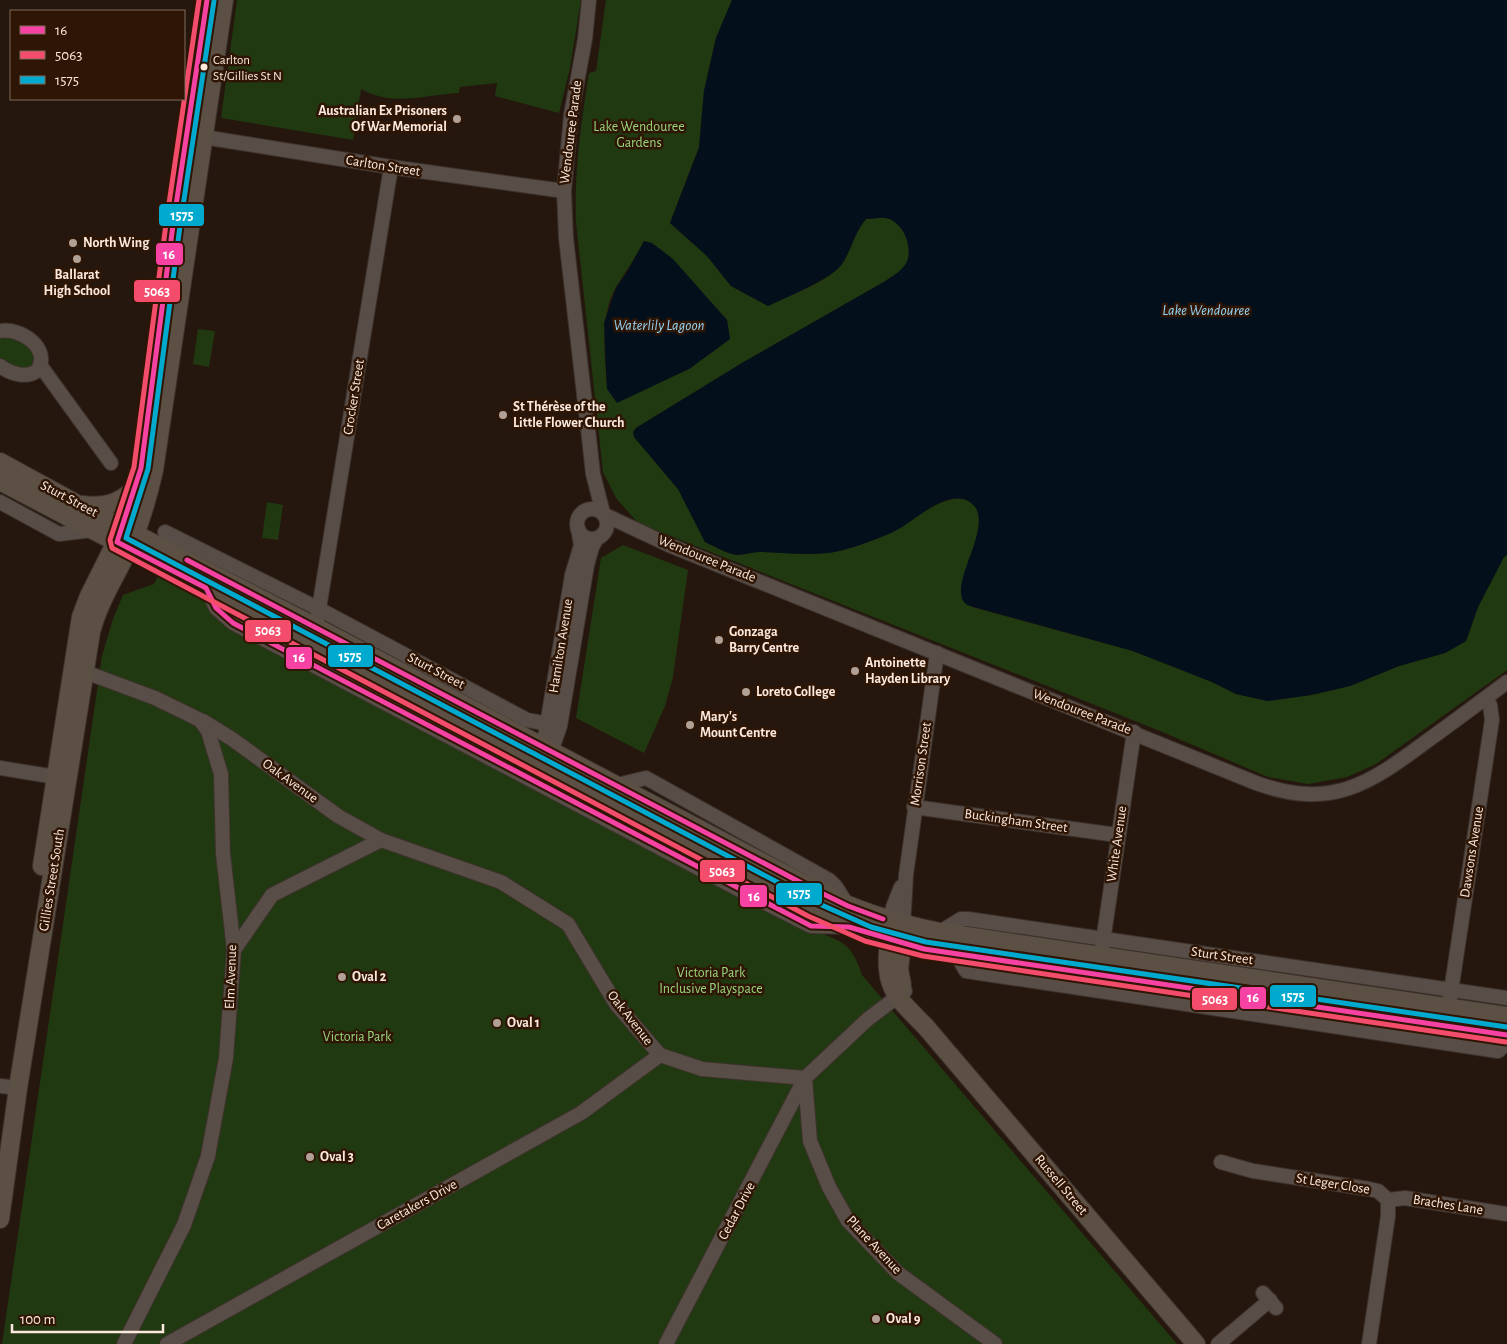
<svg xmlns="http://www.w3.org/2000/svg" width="1507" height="1344" font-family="'Alegreya Sans',sans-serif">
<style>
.green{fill:#213911;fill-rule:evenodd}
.water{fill:#03101b}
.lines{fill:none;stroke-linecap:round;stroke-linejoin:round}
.minor-casing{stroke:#3d322c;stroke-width:16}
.major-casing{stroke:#3d322c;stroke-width:20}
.minor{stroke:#594e47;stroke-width:14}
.major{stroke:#5c5045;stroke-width:18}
.bus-1-casing{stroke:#2f1604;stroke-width:9}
.bus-2-casing{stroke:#2f1604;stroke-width:9}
.bus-3-casing{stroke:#2f1604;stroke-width:9}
.bus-1{stroke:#f642a2;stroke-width:5}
.bus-2{stroke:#f44d6c;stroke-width:5}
.bus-3{stroke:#00a9ce;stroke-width:5}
.bus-dot{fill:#fce9de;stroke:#2f1604;stroke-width:2}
.poi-dot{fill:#b1a095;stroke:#2f1604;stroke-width:2}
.labels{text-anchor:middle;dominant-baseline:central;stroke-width:5;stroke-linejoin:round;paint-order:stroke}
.bus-label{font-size:13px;fill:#fce9de;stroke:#2f1604;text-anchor:start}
.poi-label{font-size:14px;font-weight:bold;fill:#fce9de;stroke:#2f1604;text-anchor:start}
.park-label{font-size:14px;fill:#97d67c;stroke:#2f1604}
.street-label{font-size:14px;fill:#fce9de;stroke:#2f1604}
.water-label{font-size:15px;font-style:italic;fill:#94d4f7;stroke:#2f1604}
.line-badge{stroke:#2f1604;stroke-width:2}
.badge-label{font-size:14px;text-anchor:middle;font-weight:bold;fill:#fff}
</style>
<rect width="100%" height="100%" fill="#25170e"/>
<g class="green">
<path d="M237 0H581L570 68 559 113 495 96 497 83 460 87 459 93C423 95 394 107 361 89L353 140 221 118Z"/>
<path d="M606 0H732L716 38 704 91 699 147 670 223 707 256 731 286 768 306C788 296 830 281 842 264 852 249 855 232 866 219 872 219 879 217 885 218 902 220 912 244 908 259 905 270 891 277 882 283L742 363 636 428 634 437 678 489 705 542C714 546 727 554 737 555 744 555 752 552 759 552 786 552 813 557 839 551 853 548 884 537 896 530 914 521 956 481 976 508 987 523 963 574 961 593L972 607 1133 651 1212 682 1236 694 1268 701 1311 695 1350 686 1399 666 1445 653 1466 641 1478 607 1504 557 1507 555V670L1376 764 1347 777 1308 784 1268 777 1160 731 638 523 616 498 603 472 576 222C574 171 581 123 589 73L596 71ZM644 241 699 291 727 320 730 339 689 369 653 384 607 389C605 355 599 317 616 287 626 271 636 257 644 241Z"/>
<polygon points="198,329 215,331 209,367 193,364"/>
<path d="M0 336C16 338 27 342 34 357L31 368 23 371 0 362Z"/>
<polygon points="267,502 283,505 278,540 262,538"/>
<polygon points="623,545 688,570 673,677 665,706 644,753 576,718 601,558"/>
<path d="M160 573 204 597 213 612 815 931C846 943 851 944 862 975L1177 1344H2L102 656 113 619 123 595 154 584Z"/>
</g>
<g class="water">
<path d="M732 0H1507V555L1504 557 1478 607 1466 641 1445 653 1399 666 1350 686 1311 695 1268 701 1236 694 1212 682 1133 651 967 605C943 587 1000 522 970 502 947 487 914 522 895 531 880 538 844 552 827 553 805 556 782 552 759 552 752 552 744 555 737 555 727 554 714 546 705 542L678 489 634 437 633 432 636 428 742 363 882 283C891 277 905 270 908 259 912 244 902 220 885 218 879 217 872 219 866 219 854 232 852 249 842 264 831 279 787 297 768 306L731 286 707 256 670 223 699 148 704 91 716 38Z"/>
<polygon points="644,241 652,243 673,259 727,320 730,339 689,369 617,403 607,389 604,323 616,288 627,272"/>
</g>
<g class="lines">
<g class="minor-casing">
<g id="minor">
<polyline points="589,0 585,39 571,115 564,191 566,238 589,438 593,474 603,513"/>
<polyline points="203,137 391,167 564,191"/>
<path d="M0 331C20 327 51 348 38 370 27 379 11 374 0 366"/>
<polyline points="40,365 111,463"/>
<polyline points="0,502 59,534 93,530"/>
<circle cx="592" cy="524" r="15"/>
<path d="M605 515 669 545 1256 783C1331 810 1368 785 1427 741 1454 722 1480 702 1507 682"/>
<polyline points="165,532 319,609 527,720 549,724"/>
<polyline points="206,588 216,608 233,623 738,889 811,926 849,927"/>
<polyline points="316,627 391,167"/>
<polyline points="85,672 155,698 200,720 208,731 221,774 223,854 234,950 226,1058 208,1156 184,1225 124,1344"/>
<polyline points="203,721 232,739 338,816 381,840"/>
<polyline points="542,755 572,575 581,545 578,528"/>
<polyline points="548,761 560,726 587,565 592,547 597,538"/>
<polyline points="0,768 56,777"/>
<polyline points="617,785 646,778 829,880 836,887 848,906"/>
<polyline points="914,807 1117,835"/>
<polyline points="940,932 961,919 968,919 1507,998"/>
<polyline points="889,940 893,907 901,887"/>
<polyline points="902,944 906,875 937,653"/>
<polyline points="1102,948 1134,732"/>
<polyline points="234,950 272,895 381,840 501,882 568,924 616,1004 660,1055 702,1069 805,1078 868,1019 905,991"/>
<polyline points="956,954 966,971 1498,1051 1507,1043"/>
<polyline points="1450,998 1492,720 1490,705 1486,699"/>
<polyline points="805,1078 810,1141 829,1187 848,1221 898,1273 995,1344"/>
<polyline points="0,1086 10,1087"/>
<polyline points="1221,1162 1253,1171 1369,1189 1378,1191 1388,1200 1388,1216 1369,1344"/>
<polyline points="1388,1200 1405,1198 1507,1214"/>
<polyline points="1263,1293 1276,1308"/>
<polyline points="167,1344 581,1113 660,1055"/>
<polyline points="666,1344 805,1078"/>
<polyline points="1218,1344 1270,1300"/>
</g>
</g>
<g class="major-casing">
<g id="major">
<path d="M0 462 77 504 316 627 813 889C854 910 894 923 940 932L1507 1016"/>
<polyline points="0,481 812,909 868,934 924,949 1507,1035"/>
<path d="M82 505C105 508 119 503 136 488"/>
<polyline points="42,866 81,617 89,596 123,528 141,468 173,225 207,0"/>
<path d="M889 940C884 987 893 994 925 1026L1196 1344"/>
<polyline points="902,944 899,969 902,985"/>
<path d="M0 1219 18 1088 91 632C99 601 116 576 129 548 141 523 148 496 154 470L224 0"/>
</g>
</g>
<use href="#minor" class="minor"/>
<use href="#major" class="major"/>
<g class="bus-1-casing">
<g id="bus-1">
<polyline points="207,0 173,225 141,468 117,542 206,588 216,608 233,623 811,926 849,927 924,949 1507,1035"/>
<polyline points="187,560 813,889 848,906 883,919"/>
</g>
</g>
<g class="bus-2-casing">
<polyline id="bus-2" points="199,0 166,224 134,467 110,540 112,548 808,916 865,941 923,956 1506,1042"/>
</g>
<g class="bus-3-casing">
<polyline id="bus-3" points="214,1 180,226 148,469 126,538 815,902 871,927 926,942 1507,1027"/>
</g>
<use href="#bus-1" class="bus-1"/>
<use href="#bus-2" class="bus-2"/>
<use href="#bus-3" class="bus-3"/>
</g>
<circle class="bus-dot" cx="204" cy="67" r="4.5"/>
<g class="poi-dot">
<circle cx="457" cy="119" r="5"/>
<circle cx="73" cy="243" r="5"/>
<circle cx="77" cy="259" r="5"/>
<circle cx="503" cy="415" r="5"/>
<circle cx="719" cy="640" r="5"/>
<circle cx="855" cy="671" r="5"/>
<circle cx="746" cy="692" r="5"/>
<circle cx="690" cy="725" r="5"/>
<circle cx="342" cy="977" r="5"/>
<circle cx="497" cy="1023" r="5"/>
<circle cx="310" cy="1157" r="5"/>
<circle cx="876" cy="1319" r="5"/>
</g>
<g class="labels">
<g class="bus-label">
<text x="213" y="60">Carlton<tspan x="213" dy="16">St/Gillies St N</tspan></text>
</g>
<g class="poi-label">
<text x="447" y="111" text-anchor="end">Australian Ex Prisoners<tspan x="447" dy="16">Of War Memorial</tspan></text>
<text x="83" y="243">North Wing</text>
<text x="77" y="275" text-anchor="middle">Ballarat<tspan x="77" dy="16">High School</tspan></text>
<text x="513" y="407">St Thérèse of the<tspan x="513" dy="16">Little Flower Church</tspan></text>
<text x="729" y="632">Gonzaga<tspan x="729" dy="16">Barry Centre</tspan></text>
<text x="865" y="663">Antoinette<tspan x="865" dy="16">Hayden Library</tspan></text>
<text x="756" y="692">Loreto College</text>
<text x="700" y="717">Mary's<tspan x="700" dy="16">Mount Centre</tspan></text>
<text x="352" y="977">Oval 2</text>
<text x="507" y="1023">Oval 1</text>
<text x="320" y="1157">Oval 3</text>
<text x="886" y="1319">Oval 9</text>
</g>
<g class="park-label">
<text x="639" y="127">Lake Wendouree<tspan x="639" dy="16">Gardens</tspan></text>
<text x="711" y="973">Victoria Park<tspan x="711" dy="16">Inclusive Playspace</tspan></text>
<text x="357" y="1037">Victoria Park</text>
</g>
<g class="street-label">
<text transform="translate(571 132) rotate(-83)">Wendouree Parade</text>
<text transform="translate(383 166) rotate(9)">Carlton Street</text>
<text transform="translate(354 397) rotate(-81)">Crocker Street</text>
<text transform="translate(69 499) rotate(28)">Sturt Street</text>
<text transform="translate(707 559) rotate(22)">Wendouree Parade</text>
<text transform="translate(561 646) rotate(-81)">Hamilton Avenue</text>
<text transform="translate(436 671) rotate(28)">Sturt Street</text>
<text transform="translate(1082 712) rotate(21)">Wendouree Parade</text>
<text transform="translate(921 764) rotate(-82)">Morrison Street</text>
<text transform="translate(290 781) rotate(36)">Oak Avenue</text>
<text transform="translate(1016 821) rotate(8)">Buckingham Street</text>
<text transform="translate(1117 844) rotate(-82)">White Avenue</text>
<text transform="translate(1472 852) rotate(-81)">Dawsons Avenue</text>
<text transform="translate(52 880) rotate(-81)">Gillies Street South</text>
<text transform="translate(1222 956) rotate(8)">Sturt Street</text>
<text transform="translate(231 977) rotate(-88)">Elm Avenue</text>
<text transform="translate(630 1018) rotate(52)">Oak Avenue</text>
<text transform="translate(1333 1184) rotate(9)">St Leger Close</text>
<text transform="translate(1061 1185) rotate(50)">Russell Street</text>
<text transform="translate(417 1205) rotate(-29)">Caretakers Drive</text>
<text transform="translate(1448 1205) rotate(9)">Braches Lane</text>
<text transform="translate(737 1211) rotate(-62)">Cedar Drive</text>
<text transform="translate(874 1245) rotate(47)">Plane Avenue</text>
</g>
<g class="water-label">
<text x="1206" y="310">Lake Wendouree</text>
<text x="659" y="325">Waterlily Lagoon</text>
</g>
</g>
<g class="line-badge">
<rect x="158" y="203" width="47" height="24" rx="5" fill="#00a9ce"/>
<rect x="155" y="242" width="29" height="24" rx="5" fill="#f642a2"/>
<rect x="133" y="279" width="48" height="24" rx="5" fill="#f44d6c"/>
<rect x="244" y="619" width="48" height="24" rx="5" fill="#f44d6c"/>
<rect x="327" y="644" width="47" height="24" rx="5" fill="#00a9ce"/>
<rect x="285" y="646" width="28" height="24" rx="5" fill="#f642a2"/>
<rect x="699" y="859" width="47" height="24" rx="5" fill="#f44d6c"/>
<rect x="775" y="882" width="48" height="24" rx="5" fill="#00a9ce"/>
<rect x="739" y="884" width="29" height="24" rx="5" fill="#f642a2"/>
<rect x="1269" y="984" width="48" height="24" rx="5" fill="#00a9ce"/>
<rect x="1239" y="986" width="28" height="24" rx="5" fill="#f642a2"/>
<rect x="1191" y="987" width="47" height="24" rx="5" fill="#f44d6c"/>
</g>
<g class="badge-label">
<text x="182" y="220">1575</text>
<text x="169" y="259">16</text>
<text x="157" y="296">5063</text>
<text x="268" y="635">5063</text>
<text x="350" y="661">1575</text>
<text x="299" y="662">16</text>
<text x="722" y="876">5063</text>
<text x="799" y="898">1575</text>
<text x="754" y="901">16</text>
<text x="1293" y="1001">1575</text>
<text x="1253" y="1002">16</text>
<text x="1215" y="1004">5063</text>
</g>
<rect x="10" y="10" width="175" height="90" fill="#2f1604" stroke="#816a5b"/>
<rect x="20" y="26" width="25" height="8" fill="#f642a2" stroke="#816a5b"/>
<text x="55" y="35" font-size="15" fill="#fce9de">16</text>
<rect x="20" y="51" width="25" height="8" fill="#f44d6c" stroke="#816a5b"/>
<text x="55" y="60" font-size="15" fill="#fce9de">5063</text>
<rect x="20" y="76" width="25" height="8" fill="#00a9ce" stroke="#816a5b"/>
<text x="55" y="85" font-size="15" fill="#fce9de">1575</text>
<path d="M12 1324v8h151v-8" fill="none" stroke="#fce9de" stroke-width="2.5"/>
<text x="20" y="1324" font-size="15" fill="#fce9de" stroke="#2f1604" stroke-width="4" paint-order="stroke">100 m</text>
</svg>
